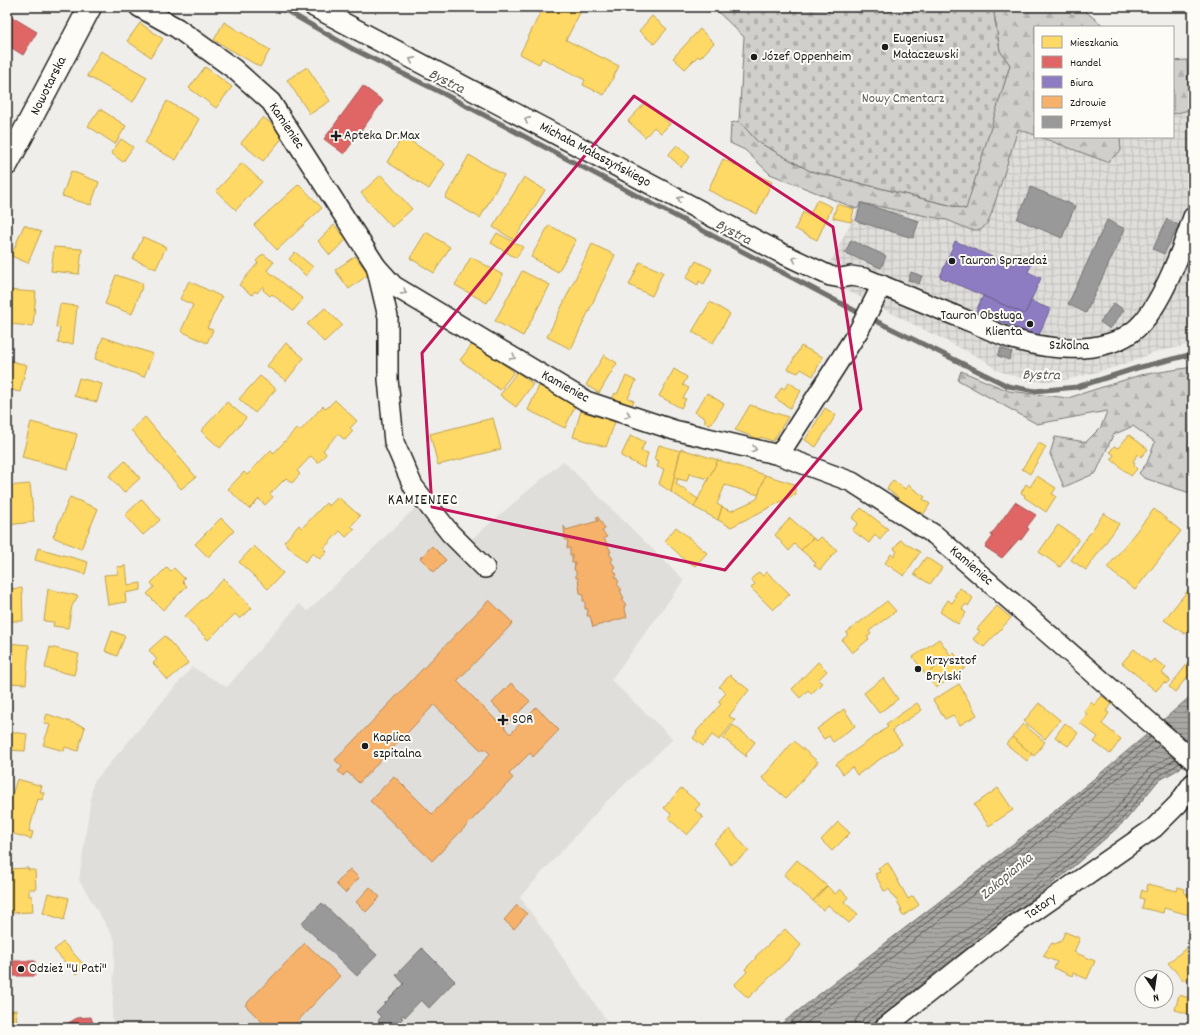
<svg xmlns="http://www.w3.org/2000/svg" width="1200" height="1035" font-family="Dekko,sans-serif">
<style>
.built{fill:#e0deda}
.industrial{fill:url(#industrial-grid)}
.forest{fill:url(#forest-firs);stroke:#767674}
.cemetery{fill:url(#cemetery-stones);stroke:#767674}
.water{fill:url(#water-rules);stroke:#706f6d}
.homes{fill:#ffd966;stroke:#bba050}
.shops{fill:#e06666;stroke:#a55050}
.offices{fill:#8e7cc3;stroke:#6c5f91}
.health{fill:#f6b26b;stroke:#b58553}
.industry{fill:#999;stroke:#747474}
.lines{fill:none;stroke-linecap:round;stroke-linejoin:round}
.shore{stroke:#545452;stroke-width:1}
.stream{stroke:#706f6d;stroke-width:5}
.minor-casing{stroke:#1c1c1c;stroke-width:22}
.major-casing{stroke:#1c1c1c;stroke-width:25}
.minor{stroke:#fdfcf7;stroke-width:19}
.major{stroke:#fdfcf7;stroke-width:22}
.oneway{stroke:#989794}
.marked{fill:none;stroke:#c2185b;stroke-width:3;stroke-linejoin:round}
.poi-dot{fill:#1c1c1c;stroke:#fdfcf7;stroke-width:1.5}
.labels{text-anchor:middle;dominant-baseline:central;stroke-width:4;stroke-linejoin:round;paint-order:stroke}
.poi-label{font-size:14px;fill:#1c1c1c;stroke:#fdfcf7;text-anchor:start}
.street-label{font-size:14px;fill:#1c1c1c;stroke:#fdfcf7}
.park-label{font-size:14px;fill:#5b5b5a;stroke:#fdfcf7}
.water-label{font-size:15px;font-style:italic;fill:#5b5b59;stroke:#fdfcf7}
.neighbourhood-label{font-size:15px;letter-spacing:1px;fill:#1c1c1c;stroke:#fdfcf7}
</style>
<defs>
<pattern id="industrial-grid" width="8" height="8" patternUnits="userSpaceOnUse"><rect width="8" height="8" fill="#e0deda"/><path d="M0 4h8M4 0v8" fill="none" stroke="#c0beba"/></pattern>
<pattern id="forest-firs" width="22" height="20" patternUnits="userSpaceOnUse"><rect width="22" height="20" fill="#d0cfcc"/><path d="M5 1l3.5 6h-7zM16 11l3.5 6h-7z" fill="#b2b1af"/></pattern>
<pattern id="cemetery-stones" width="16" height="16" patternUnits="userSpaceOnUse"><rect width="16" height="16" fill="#d0cfcc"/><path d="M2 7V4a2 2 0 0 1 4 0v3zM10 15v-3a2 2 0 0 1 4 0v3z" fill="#b2b1af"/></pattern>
<pattern id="water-rules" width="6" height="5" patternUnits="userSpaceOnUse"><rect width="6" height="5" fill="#a8a7a3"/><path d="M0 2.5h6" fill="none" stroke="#888784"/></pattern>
</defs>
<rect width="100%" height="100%" fill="#f0eeea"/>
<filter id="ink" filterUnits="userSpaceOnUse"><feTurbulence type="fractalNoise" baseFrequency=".025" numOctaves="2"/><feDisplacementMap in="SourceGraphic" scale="8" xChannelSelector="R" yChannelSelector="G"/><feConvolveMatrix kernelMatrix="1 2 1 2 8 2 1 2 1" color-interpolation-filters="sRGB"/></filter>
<g filter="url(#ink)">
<polygon class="built" points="563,461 684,580 611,680 673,739 608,800 520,897 612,1028 117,1028 112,1022 115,940 79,880 93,783 192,667 227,687 299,604 308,611 415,508 455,553"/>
<polygon class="industrial" points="1193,110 1193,344 1156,352 1116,367 1066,380 1052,381 1030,381 996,370 984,360 822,278 861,203 947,220 971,230 988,222 1018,129 1035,135 1035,137 1040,137 1107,162 1121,151 1120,137 1173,137 1173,114"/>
<g class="forest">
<polygon points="993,7 1080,7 1105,27 1035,27 1035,135 1018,129 992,212 988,222 981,230 971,230 947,220 861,203 857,209 770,174 745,150 730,143 731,123 739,121 758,142 810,171 965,209 1010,65 1000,51"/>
<polygon points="1187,60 1189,110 1173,114 1173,61"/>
<polygon points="1040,137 1120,137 1121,151 1107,162"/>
<polygon points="1193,367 1193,494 1144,478 1139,473 1147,463 1155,442 1133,426 1113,435 1096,473 1064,487 1050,454 1055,437 1086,442 1101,427 1107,411 1037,424 958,380 961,371 1009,391 1068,398 1140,375"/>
</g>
<polygon class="cemetery" points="713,7 993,7 1000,51 1010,65 966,209 810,171 758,142 739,121 744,37"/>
<path class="water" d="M1193 694V754L1179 769 1158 781 1126 820 1065 874 945 965 867 1028H776C916 918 1060 813 1193 694Z"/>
<g class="homes">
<polygon points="543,7 583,7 566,40 619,66 604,95 583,85 585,80 542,58 539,64 520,54"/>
<polygon points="652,16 667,29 654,44 639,31"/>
<polygon points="224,22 270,50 260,67 214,40"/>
<polygon points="140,23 163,39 151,57 127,41"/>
<polygon points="700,29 714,43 700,58 698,56 685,69 673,58"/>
<polygon points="101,51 147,77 133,102 87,76"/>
<polygon points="205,67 232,87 216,108 189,88"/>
<polygon points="307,67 330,101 310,114 287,80"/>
<polygon points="167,101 199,119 176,160 145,143"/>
<polygon points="646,102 670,124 661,133 654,127 645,137 628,121"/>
<polygon points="100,109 126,126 115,144 88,126"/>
<polygon points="263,117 285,135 263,161 241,143"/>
<polygon points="403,136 445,164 429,189 387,162"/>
<polygon points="121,139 133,147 123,162 111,153"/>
<polygon points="677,145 690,157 681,167 668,155"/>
<polygon points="469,155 504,175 480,218 445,198"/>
<polygon points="723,159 772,182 757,214 708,190"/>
<polygon points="242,163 262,182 236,210 216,191"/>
<polygon points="71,171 99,182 91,205 62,196"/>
<polygon points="381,175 412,209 392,227 361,193"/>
<polygon points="524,177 545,190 514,240 493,227"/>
<polygon points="299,184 322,208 277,250 254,225"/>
<polygon points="817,200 832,207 817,240 795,229 803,212 809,216"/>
<polygon points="837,204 854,209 851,222 833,218"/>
<polygon points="24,225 41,232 28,263 11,256"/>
<polygon points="334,225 347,239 330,255 318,241"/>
<polygon points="549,225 576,240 558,272 531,257"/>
<polygon points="426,232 450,247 434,273 410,258"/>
<polygon points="497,233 523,247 516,258 491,243"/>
<polygon points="143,237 166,247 156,269 133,259"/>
<polygon points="592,244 615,255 571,349 547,337"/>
<polygon points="54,247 82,249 79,274 51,271"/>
<polygon points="295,252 313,267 306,276 289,259"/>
<polygon points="263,254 274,262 267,270 303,299 293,311 272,294 270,296 263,290 264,287 263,286 257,293 255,291 252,295 239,285 258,263 256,261"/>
<polygon points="355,256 369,274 349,289 335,270"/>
<polygon points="471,257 503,275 487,303 455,285"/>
<polygon points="696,261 712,269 704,284 699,281 698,285 686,278"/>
<polygon points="640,262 663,272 652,296 629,285"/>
<polygon points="522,271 550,285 523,336 495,321"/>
<polygon points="116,275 143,284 132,314 105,304"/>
<polygon points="189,281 222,297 207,328 213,330 207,343 181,331 193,305 180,299"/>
<polygon points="7,290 36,292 33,326 7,324"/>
<polygon points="710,302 730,314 713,343 692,332"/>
<polygon points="60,304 77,306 73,344 58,343 60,328 56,327"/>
<polygon points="325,308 342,325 324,342 307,324"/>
<polygon points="103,337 153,354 144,377 95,359"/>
<polygon points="474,342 514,372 500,390 460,360"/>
<polygon points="286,343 304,358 286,381 267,366"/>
<polygon points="801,346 823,357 813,376 801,369 798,373 788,369"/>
<polygon points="604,355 617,363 599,393 586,385"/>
<polygon points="7,360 27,365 20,392 7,389"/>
<polygon points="674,369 687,377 683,385 689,388 683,398 686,399 681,408 659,396"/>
<polygon points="517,372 533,384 516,407 500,395"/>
<polygon points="260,376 276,389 255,413 239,399"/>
<polygon points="626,376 636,381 628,398 634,401 630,408 613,401 612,399 615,393 617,394"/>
<polygon points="79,378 102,384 97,402 74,396"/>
<polygon points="789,382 801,391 790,408 775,398 782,387 784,389"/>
<polygon points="539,386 576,404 565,428 528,410"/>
<polygon points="707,393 724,404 712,423 711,422 709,425 704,422 706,419 695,412"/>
<polygon points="335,400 357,421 350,428 353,431 345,440 338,434 323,450 326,454 318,463 311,456 297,471 300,474 292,483 286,478 270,494 273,497 265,505 259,499 249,509 228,489 244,472 247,475 271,450 274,453 297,428 300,431 323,406 326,409"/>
<polygon points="227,402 246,418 220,448 201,431"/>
<polygon points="750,405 788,417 773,441 760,437 759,439 735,430"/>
<polygon points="825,408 836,415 816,447 805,440"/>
<polygon points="581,411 615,422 606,447 573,437"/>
<polygon points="145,417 196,477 181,489 131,430"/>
<polygon points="493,418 501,449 438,465 430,434"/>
<polygon points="31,422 77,434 68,469 22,457"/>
<polygon points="631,435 645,442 641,451 648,453 644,468 621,456"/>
<polygon points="1129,435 1148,449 1141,457 1137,454 1133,462 1135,463 1134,466 1137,469 1131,476 1111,459 1114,455 1110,452 1114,446 1118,448"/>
<polygon points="1039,443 1046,447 1030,474 1022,469"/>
<polygon points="659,445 680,451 671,492 659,484 664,469 657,467 659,461 654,459"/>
<polygon points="681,449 718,460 709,479 689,474 687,481 674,478"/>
<polygon points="718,460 765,475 759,495 725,485 717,504 722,507 718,520 694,507"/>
<polygon points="125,461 140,478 124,493 109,476"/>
<polygon points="765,475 794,484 796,494 731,527 718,520 722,507 731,511 757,499"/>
<polygon points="1037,476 1056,488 1052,494 1056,496 1046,512 1024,497 1025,495 1021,493 1026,484 1030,487"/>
<polygon points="674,478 678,478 676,484 698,499 694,507 671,492"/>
<polygon points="893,480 905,489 908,485 925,497 923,499 930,504 923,515 915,509 913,511 896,500 898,497 887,489"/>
<polygon points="30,484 34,522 7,525 7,486"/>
<polygon points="70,497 98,509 81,549 53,537"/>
<polygon points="338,497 360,516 351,526 355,529 346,537 340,531 324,548 327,552 320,559 313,553 305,562 284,542 299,525 302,528 326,503 329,506"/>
<polygon points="142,499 160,520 143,535 125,515"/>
<polygon points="861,508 888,529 880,540 875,535 869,543 852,530 858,523 852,518"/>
<polygon points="1154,509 1181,531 1135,590 1107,568"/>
<polygon points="1104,513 1119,524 1086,570 1071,560"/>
<polygon points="221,518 234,531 208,557 195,544"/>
<polygon points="790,518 813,538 801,550 794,544 789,551 775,535"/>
<polygon points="1058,525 1079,539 1060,567 1039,552"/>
<polygon points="676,527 707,553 695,566 689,562 688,563 665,541"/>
<polygon points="821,537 837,550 820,570 814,565 816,563 801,550 813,538 817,541"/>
<polygon points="900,540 920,552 904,576 885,563 891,554 894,556 897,551 894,549"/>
<polygon points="254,546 283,573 268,589 239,562"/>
<polygon points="38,548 88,562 85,574 35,560"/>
<polygon points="926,557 942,568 930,584 914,574"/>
<polygon points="126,566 128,585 141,583 141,590 125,593 126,602 108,605 104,575 118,574 117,567"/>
<polygon points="167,567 171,571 174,568 185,579 182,581 187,586 163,610 147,594 154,587 151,583"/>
<polygon points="759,572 763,576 767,572 790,594 773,610 751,588 755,584 751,579"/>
<polygon points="224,579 252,608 240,619 235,614 208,640 185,616"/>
<polygon points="22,588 23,621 7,621 7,589"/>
<polygon points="960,588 973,598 968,606 966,604 962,609 966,613 958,624 940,612 948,600 952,603 956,597 954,596"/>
<polygon points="48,589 78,596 72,606 68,628 53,626 54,622 44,621"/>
<polygon points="1189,589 1193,592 1193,615 1191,618 1193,620 1193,625 1185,634 1164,620"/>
<polygon points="887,601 896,611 869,631 871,634 867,637 869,639 852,653 842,640 848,635 846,633"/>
<polygon points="997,606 1011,618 984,647 973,639 980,631 977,629"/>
<polygon points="112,631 125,636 117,656 105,651"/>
<polygon points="165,636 188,663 168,680 153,663 157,660 149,650"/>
<polygon points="939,639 951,656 926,675 913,657"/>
<polygon points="7,643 29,645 26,684 7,683"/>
<polygon points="50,647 79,654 74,675 45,668"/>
<polygon points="1134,649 1150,663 1154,659 1166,668 1162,673 1170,680 1166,684 1164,682 1156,691 1122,663"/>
<polygon points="954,653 965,668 936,688 926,675"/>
<polygon points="818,662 827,671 818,680 822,683 811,694 808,690 800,698 792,689"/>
<polygon points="1189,662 1193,666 1193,670 1175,692 1169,687"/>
<polygon points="730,675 749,690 729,716 735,720 719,740 712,735 703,746 693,738 697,733 696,732 721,704 718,702 726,693 719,687"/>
<polygon points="883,678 898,699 879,713 864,693"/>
<polygon points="959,684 977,715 960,725 953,715 945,719 933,700"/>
<polygon points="1102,696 1112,704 1106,711 1109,713 1102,724 1121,739 1110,754 1094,742 1098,737 1080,723 1087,714 1084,711 1091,702 1094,705"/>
<polygon points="917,703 922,710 892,730 902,744 857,775 852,767 843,774 836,764 888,727 886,724"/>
<polygon points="1039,703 1060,720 1045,739 1024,721"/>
<polygon points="844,709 855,726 833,742 829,736 824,739 817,729"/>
<polygon points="47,714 85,727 78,751 65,747 64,751 43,745 50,725 44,723"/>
<polygon points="1065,723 1078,733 1068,746 1055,737"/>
<polygon points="1023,724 1045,742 1034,756 1012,737"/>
<polygon points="733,725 755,742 746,754 747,757 723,738"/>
<polygon points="10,732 27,734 25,751 8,750"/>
<polygon points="1012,737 1032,754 1027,761 1006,744"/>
<polygon points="794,741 818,762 786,798 762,778"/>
<polygon points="17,779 42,786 40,792 44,793 42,800 38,799 29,831 33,832 31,839 7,832 7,810"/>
<polygon points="681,788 700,804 695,810 703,817 687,835 668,818 671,814 664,808"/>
<polygon points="998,788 1013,810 989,826 974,805"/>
<polygon points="838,822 850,833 832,851 821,840"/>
<polygon points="730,829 749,851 731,865 714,843"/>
<polygon points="797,860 827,886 813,901 784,875"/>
<polygon points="888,863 908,899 913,896 919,905 903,916 900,911 902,910 896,899 895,899 889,889 884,891 875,874 880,872 878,868"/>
<polygon points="28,868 28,870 35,870 36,889 29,889 29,896 32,896 33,912 9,913 8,869"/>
<polygon points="1148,884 1177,891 1178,887 1185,889 1184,893 1193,895 1193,916 1164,908 1163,913 1142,908 1144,899 1140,898 1142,890 1146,892"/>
<polygon points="827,886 835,894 840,889 848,897 844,902 858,914 849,923 828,905 823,910 813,901"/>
<polygon points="48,893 69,898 64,920 43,913"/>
<polygon points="785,929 801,945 790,958 748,998 734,985 747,972 745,969 756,958 755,957"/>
<polygon points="1065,932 1080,938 1074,952 1095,961 1087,979 1073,973 1072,976 1054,968 1057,962 1043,956 1052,943 1055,944 1061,941"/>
<polygon points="63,942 85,966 76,974 54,950"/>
<polygon points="1191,944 1193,946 1193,973 1184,981 1168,963"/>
<polygon points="1179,995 1193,999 1193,1015 1175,1010"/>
<polygon points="16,1010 17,1024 7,1025 7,1011"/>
</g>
<g class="shops">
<polygon points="7,14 37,32 23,55 7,45"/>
<polygon points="363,86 383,101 344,154 324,139"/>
<polygon points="1015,502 1036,515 1027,527 1029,529 1021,540 1019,539 1002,558 985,547 993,536 991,535"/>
<rect x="11" y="961" width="24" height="15"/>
<polygon points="91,1017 94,1026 103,1023 104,1028 66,1028 65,1025 77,1018"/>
</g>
<g class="offices">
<polygon points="955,241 1011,265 1016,253 1033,261 1028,272 1041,278 1025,314 940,277"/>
<polygon points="983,296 1025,314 1031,301 1050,309 1038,337 976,311"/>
</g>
<g class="health">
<polygon points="596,517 598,517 605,529 602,531 607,537 604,538 611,552 609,553 613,559 611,561 615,567 613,568 617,575 615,576 619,582 617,584 622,590 620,591 624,598 622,599 626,605 624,606 627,617 593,627 590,616 587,616 588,609 585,609 585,601 583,601 583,594 580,593 578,578 576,578 576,571 574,570 575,563 572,563 572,555 570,555 570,548 567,548 568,540 565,540 564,526 566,530 598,521"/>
<polygon points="432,546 446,560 434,572 420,558"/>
<polygon points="489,600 513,623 457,681 499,723 505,716 492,703 511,683 530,701 504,727 510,734 536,707 559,730 533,757 530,753 509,774 513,778 432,861 370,801 394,776 432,814 490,754 484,748 482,751 434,705 359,783 347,772 343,776 338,771 342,767 335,760"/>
<polygon points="350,869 359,878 345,893 336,884"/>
<polygon points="370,887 380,897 366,912 356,902"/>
<polygon points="517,905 527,914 514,929 504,920"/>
<polygon points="305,943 340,976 295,1024 299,1028 268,1028 245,1005"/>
</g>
<g class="industry">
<polygon points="1031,187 1075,206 1062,238 1017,219"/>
<polygon points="861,203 919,221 913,238 856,221"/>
<polygon points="1167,219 1179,225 1164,254 1153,249"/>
<polygon points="1107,220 1125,229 1086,313 1068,304"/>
<polygon points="851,240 886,256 881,268 845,253"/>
<polygon points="911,272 922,276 919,284 908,280"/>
<polygon points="1114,303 1124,310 1110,329 1100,322"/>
<polygon points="1001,348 1012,352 1009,360 998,356"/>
<polygon points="322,903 377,955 357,976 301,923"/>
<polygon points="422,948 455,981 429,1008 421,1000 405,1017 403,1015 401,1017 403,1018 394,1028 388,1024 384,1027 378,1021 381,1017 376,1012 404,984 396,975"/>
</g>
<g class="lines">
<g class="shore">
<polyline points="783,1028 976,878 1151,737"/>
<polyline points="791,1028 979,882 1155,741"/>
<polyline points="800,1028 983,887 1159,745"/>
<polyline points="854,1028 855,1021 859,1015 936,953 1056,862 1115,810 1148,770 1172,755"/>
<polyline points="860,1028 863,1019 940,958 1060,867 1119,814 1152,774 1176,759"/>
<polyline points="865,1028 866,1023 943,962 1063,871 1123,818 1156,778 1180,763"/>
</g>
<g class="stream">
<polyline points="280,7 351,48 444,94 863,315"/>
<polyline points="870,318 1008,386 1035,391 1077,387 1137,368 1193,354"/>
</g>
<g class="minor-casing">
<g id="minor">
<polyline points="139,7 177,28 234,69 271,102 376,266 388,317 388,379 394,442 413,486 450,533 485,568"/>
<path d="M314 7 779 252 830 276 841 278 851 276 864 278C898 292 932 306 966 320 982 326 999 335 1016 340 1054 351 1113 356 1142 323 1163 300 1183 247 1193 217"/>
<polyline points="376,266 394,286 586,401 674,430 779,455 852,482 935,535 1193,760"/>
<polyline points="779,455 859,330 882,285"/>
<polyline points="884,1028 1009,929 1154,828 1178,804 1193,783"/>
</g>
</g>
<g class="major-casing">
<polyline id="major" points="7,164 90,7"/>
</g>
<use href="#minor" class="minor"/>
<use href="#major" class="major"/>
</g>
<defs><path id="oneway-chevron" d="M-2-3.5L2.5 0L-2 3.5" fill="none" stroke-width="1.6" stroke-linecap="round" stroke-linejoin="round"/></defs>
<g class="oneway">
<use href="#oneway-chevron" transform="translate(412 60) rotate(-153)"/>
<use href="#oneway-chevron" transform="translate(527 120) rotate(-152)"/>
<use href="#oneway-chevron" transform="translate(680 199) rotate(-152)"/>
<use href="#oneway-chevron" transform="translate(795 259) rotate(-154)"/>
<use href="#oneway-chevron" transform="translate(404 292) rotate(31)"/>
<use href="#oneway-chevron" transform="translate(513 357) rotate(31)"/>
<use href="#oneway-chevron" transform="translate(628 415) rotate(18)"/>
<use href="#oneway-chevron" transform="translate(754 449) rotate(14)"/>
</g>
</g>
<path class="marked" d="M634 96 833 227 861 409 725 570 432 507 422 353Z"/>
<g class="poi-dot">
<circle cx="885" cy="47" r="4"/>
<circle cx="754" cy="57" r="4"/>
<path d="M334 130h4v4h4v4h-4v4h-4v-4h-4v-4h4z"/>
<circle cx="952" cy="261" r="4"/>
<circle cx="1030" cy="324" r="4"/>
<circle cx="918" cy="669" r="4"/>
<path d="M501 714h4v4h4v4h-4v4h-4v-4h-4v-4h4z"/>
<circle cx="365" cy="746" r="4"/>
<circle cx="21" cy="969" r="4"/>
</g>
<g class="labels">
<g class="poi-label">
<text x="893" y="39">Eugeniusz<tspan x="893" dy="16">Małaczewski</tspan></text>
<text x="762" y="57">Józef Oppenheim</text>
<text x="344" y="136">Apteka Dr.Max</text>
<text x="960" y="261">Tauron Sprzedaż</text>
<text x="1022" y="316" text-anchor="end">Tauron Obsługa<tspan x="1022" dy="16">Klienta</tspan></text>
<text x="926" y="661">Krzysztof<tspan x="926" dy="16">Brylski</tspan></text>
<text x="512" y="720">SOR</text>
<text x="373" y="738">Kaplica<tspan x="373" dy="16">szpitalna</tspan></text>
<text x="29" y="969">Odzież "U Pati"</text>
</g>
<g class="street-label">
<text transform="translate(49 86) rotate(-63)">Nowotarska</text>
<text transform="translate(286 126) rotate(56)">Kamieniec</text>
<text transform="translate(595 155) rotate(28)">Michała Małaszyńskiego</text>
<text transform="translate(1069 346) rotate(1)">Szkolna</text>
<text transform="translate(565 387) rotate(29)">Kamieniec</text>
<text transform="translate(971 566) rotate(41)">Kamieniec</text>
<text transform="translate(1041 907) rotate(-35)">Tatary</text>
</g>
<g class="park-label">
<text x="903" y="99">Nowy Cmentarz</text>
</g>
<g class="water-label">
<text transform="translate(446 82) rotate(27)">Bystra</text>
<text transform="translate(733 233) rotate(28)">Bystra</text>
<text transform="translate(1041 376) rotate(1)">Bystra</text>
<text transform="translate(1007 877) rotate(-40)">Zakopianka</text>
</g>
<g class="neighbourhood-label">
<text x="423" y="501">KAMIENIEC</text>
</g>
</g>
<rect width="1200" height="1035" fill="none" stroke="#fdfcf7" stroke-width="24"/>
<rect x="12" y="12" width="1176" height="1011" fill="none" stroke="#1c1c1c" stroke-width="1.5" filter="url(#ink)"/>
<rect x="1034" y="26" width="140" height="112" fill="#fdfcf7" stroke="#a3a29f"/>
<rect x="1042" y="36" width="20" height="12" fill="#ffd966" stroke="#a3a29f"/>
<text x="1070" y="46" font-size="12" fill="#1c1c1c">Mieszkania</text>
<rect x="1042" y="56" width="20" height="12" fill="#e06666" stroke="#a3a29f"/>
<text x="1070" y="66" font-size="12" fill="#1c1c1c">Handel</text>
<rect x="1042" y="76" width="20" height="12" fill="#8e7cc3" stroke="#a3a29f"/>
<text x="1070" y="86" font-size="12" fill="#1c1c1c">Biura</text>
<rect x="1042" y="96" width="20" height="12" fill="#f6b26b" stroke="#a3a29f"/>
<text x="1070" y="106" font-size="12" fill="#1c1c1c">Zdrowie</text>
<rect x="1042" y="116" width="20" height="12" fill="#999999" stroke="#a3a29f"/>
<text x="1070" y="126" font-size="12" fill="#1c1c1c">Przemysł</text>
<g transform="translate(1154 989) rotate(167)"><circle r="19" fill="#fdfcf7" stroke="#a3a29f"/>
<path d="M0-3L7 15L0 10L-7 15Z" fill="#1c1c1c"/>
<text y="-6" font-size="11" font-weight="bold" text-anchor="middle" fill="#1c1c1c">N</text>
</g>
</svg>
